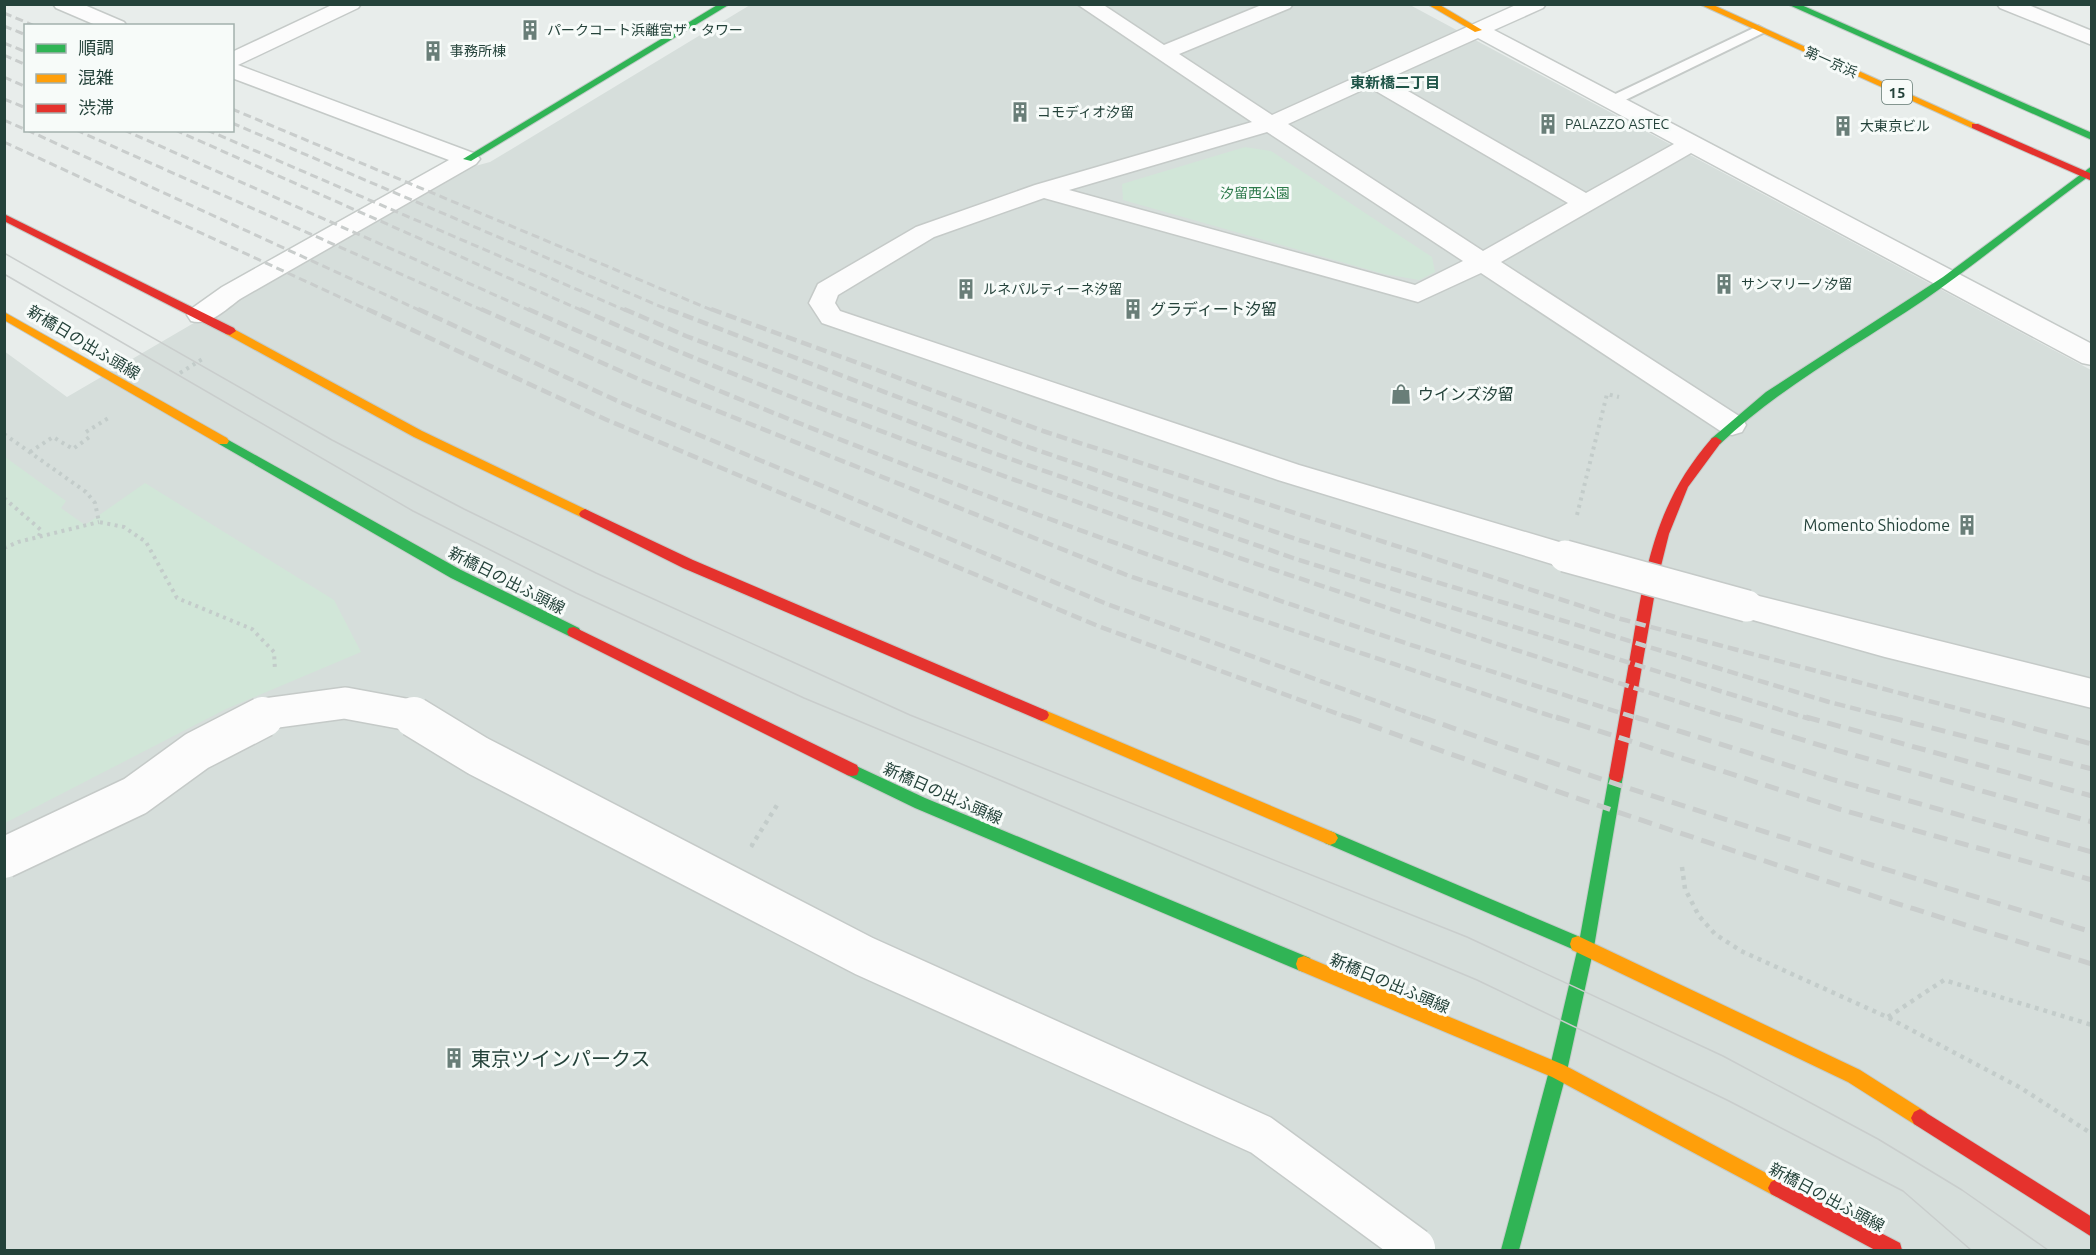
<svg xmlns="http://www.w3.org/2000/svg" width="2096" height="1255" font-family="Ubuntu,'Noto Sans JP',sans-serif">
<style>
.built{fill:#d6dedb}
.green{fill:#d1e6d8}
.lines{fill:none;stroke-linecap:round;stroke-linejoin:round}
.lane-casing{stroke:#c5cac8;stroke-width:4}
.street-casing{stroke:#c5cac8;stroke-width:3}
.fast-casing{stroke:#c3cbc8;stroke-width:2}
.slow-casing{stroke:#c3cbc8;stroke-width:2}
.jam-casing{stroke:#c3cbc8;stroke-width:2}
.path-far1{stroke:#c3ccca;stroke-width:4;stroke-dasharray:3 4.5;stroke-linecap:butt}
.path{stroke:#c3ccca;stroke-width:4.5;stroke-dasharray:4 5;stroke-linecap:butt}
.lane{fill:#fcfcfc;fill-rule:evenodd}
.street{fill:#fcfcfc;fill-rule:evenodd}
.fast{fill:#30b455;fill-rule:evenodd}
.slow{fill:#ff9f0a;fill-rule:evenodd}
.jam{fill:#e5322d;fill-rule:evenodd}
.tram{stroke:#c9cdcc;stroke-width:1.5}
.rail-far2{stroke:#c9cdcc;stroke-width:3;stroke-dasharray:8 4.5;stroke-linecap:butt}
.rail-far1{stroke:#c9cdcc;stroke-width:4.5;stroke-dasharray:11 5;stroke-linecap:butt}
.rail{stroke:#c9cdcc;stroke-width:5;stroke-dasharray:14 8;stroke-linecap:butt}
.street-bridge-far1-casing{stroke:#c5cac8;stroke-width:34;stroke-linecap:butt}
.street-bridge-casing{stroke:#c5cac8;stroke-width:43;stroke-linecap:butt}
.street-bridge-far1{stroke:#fcfcfc;stroke-width:31}
.street-bridge{stroke:#fcfcfc;stroke-width:40}
.labels{text-anchor:middle;dominant-baseline:central;stroke-width:6;stroke-linejoin:round;paint-order:stroke}
.far-poi-label{font-size:14px;fill:#24423a;stroke:#f7fbf9;text-anchor:start}
.far-street-label{font-size:14px;fill:#24423a;stroke:#f7fbf9}
.far-park-label{font-size:14px;fill:#2d7a4b;stroke:#f7fbf9}
.far-neighbourhood-label{font-size:15px;font-weight:bold;fill:#1f5548;stroke:#f7fbf9}
.shield{fill:#f7fbf9;stroke:#637a73;stroke-width:1.5}
.shield-label{font-size:15px;font-weight:bold;fill:#24423a}
.poi-label{font-size:16px;fill:#24423a;stroke:#f7fbf9;text-anchor:start}
.street-label{font-size:16px;fill:#24423a;stroke:#f7fbf9}
.near-poi-label{font-size:20px;fill:#24423a;stroke:#f7fbf9;text-anchor:start}
</style>
<rect width="100%" height="100%" fill="#e8edeb"/>
<polygon class="built" points="750,5 1410,5 2091,370 2091,1250 5,1250 4,351 67,397 453,172 490,162"/>
<g class="green">
<polygon points="1245,147 1271,151 1432,257 1435,272 1419,280 1384,274 1123,200 1122,184"/>
<polygon points="5,457 66,501 61,508 85,525 145,483 334,600 361,652 226,709 5,823"/>
</g>
<g class="lines">
<g class="lane-casing">
<polygon id="lane" points="1758,26 1765,30 1763,33 1617,104 1607,104 1604,101 1607,98"/>
</g>
<g class="street-casing">
<g id="street">
<polygon points="53,4 82,4 124,22 127,26 98,26 56,8"/>
<path d="M334 4H361L358 8 238 65 476 154 480 159 476 164 240 299C225 310 210 326 191 321L187 315 191 309 222 287 449 160 232 78V52Z"/>
<path d="M1077 4H1102L1164 45 1264 4H1293L1290 8 1179 54 1272 115 1518 4H1546L1543 8 1494 30 2092 344V365L2082 363 1691 153 1501 262 1742 418 1746 425 1742 432 1732 435 1722 432 1481 273 1418 302 1044 198 934 237 838 295 835 303 840 311 1299 465 1576 547 1581 556 1576 565 1565 568 1278 480 822 323 809 303 818 284 916 227 1035 185 1252 122ZM1478 38 1674 144 1586 193 1387 79ZM1369 87 1568 203 1483 251 1288 124ZM1267 132 1463 261 1415 285 1069 190Z"/>
<polygon points="1997,4 2026,4 2092,31 2092,45 2000,8"/>
<polygon points="1747,593 2092,679 2092,708 1885,657 1735,615 1731,606 1735,597"/>
</g>
</g>
<g class="fast-casing">
<g id="fast">
<polygon points="719,4 730,4 471,161 463,159"/>
<polygon points="1787,4 1799,4 2092,133 2092,140"/>
<path d="M2092 166V174C2035 215 1982 260 1924 300 1854 347 1782 386 1720 444H1712L1710 441 1712 438 1766 392 1943 277Z"/>
<polygon points="223,437 461,570 579,628 581,632 579,636 569,636 451,578 219,444 217,441"/>
<polygon points="852,764 925,798 1310,958 1312,964 1310,970 1304,972 1298,970 915,808 847,775 845,770 847,765"/>
<polygon points="1616,769 1621,771 1623,776 1594,947 1567,1071 1519,1250 1501,1250 1549,1071 1577,951 1325,843 1322,838 1325,833 1330,831 1335,833 1580,937 1609,776 1611,771"/>
</g>
</g>
<g class="slow-casing">
<g id="slow">
<polygon points="1427,4 1438,4 1482,30 1475,32"/>
<polygon points="1699,4 1711,4 1980,126 1972,128"/>
<polygon points="4,312 227,438 229,441 227,444 219,444 4,320"/>
<polygon points="230,327 422,431 589,511 591,514 589,517 581,517 414,437 226,334 224,331"/>
<polygon points="1042,709 1335,833 1338,838 1335,843 1330,845 1325,843 1037,719 1035,715 1037,711"/>
<polygon points="1578,936 1860,1070 1926,1112 1929,1118 1926,1124 1920,1127 1914,1124 1848,1082 1572,950 1570,944 1572,938"/>
<polygon points="1304,956 1564,1065 1783,1182 1786,1188 1783,1194 1777,1197 1771,1194 1552,1077 1298,970 1296,964 1298,958"/>
</g>
</g>
<g class="jam-casing">
<g id="jam">
<polygon points="1972,124 1978,124 2092,174 2092,181 1972,128"/>
<polygon points="4,214 234,328 236,331 230,335 226,334 4,221"/>
<path d="M1716 437 1722 441 1688 487 1669 534 1656 586 1623 776 1621 781 1616 783 1611 781 1609 776C1617 731 1625 686 1633 640 1647 561 1657 501 1712 438Z"/>
<polygon points="585,509 693,560 1047,711 1049,715 1047,719 1042,721 1037,719 683,568 581,517 579,514 581,511"/>
<polygon points="574,627 857,765 859,770 857,775 852,776 847,775 569,636 567,632 569,628"/>
<polygon points="1920,1109 2092,1217 2092,1237 1914,1124 1911,1118 1914,1112"/>
<polygon points="1777,1179 1900,1243 1902,1250 1875,1250 1771,1194 1768,1188 1771,1182"/>
</g>
</g>
<g class="path-far1">
<polyline points="180,373 204,358"/>
<polyline points="86,432 110,417"/>
<polyline points="4,434 86,492 95,503 99,522 124,527 146,542 177,598 252,629 274,652 275,670"/>
<polyline points="30,452 53,437 73,449 91,436"/>
<polyline points="4,498 41,530 39,536"/>
<polyline points="1577,515 1607,394 1619,397"/>
<polyline points="4,548 18,542 99,522"/>
</g>
<g class="path">
<polyline points="754,846 752,845 779,802"/>
<polyline points="1682,867 1685,889 1699,916 1715,934 1741,951 1887,1017 2021,1088 2092,1134"/>
<polyline points="1888,1017 1944,980 2092,1025"/>
</g>
<use href="#lane" class="lane"/>
<use href="#street" class="street"/>
<use href="#fast" class="fast"/>
<use href="#slow" class="slow"/>
<use href="#jam" class="jam"/>
<g class="tram">
<polyline points="4,253 332,440 464,509 596,573 910,715 1467,937 1723,1056 1878,1139 1962,1190 2048,1250"/>
<polyline points="4,274 413,511 576,593 804,698 1477,980 1727,1100 1903,1191 1971,1250"/>
</g>
<g class="rail-far2">
<polyline points="4,13 35,26"/>
<polyline points="4,26 26,35"/>
<polyline points="4,43 26,52"/>
<polyline points="4,55 26,65"/>
<polyline points="4,77 26,87"/>
<polyline points="4,99 26,108"/>
<polyline points="232,109 714,311"/>
<polyline points="4,120 26,130"/>
<polyline points="232,123 671,311"/>
<polyline points="27,130 421,311"/>
<polyline points="76,130 484,311"/>
<polyline points="124,130 531,311"/>
<polyline points="175,130 583,311"/>
<polyline points="207,130 627,311"/>
<polyline points="4,142 370,311"/>
</g>
<g class="rail-far1">
<polyline points="367,309 607,420 1098,626 1352,719"/>
<polyline points="418,309 622,403 1107,604 1426,719"/>
<polyline points="481,309 643,381 1129,576 1560,719"/>
<path d="M528 309C888 469 1264 600 1640 719"/>
<path d="M580 309C758 388 942 455 1126 519 1328 589 1530 656 1734 719"/>
<polyline points="624,309 686,336 979,448 1293,558 1810,719"/>
<polyline points="668,309 1031,448 1299,540 1829,702 1895,719"/>
<polyline points="711,309 1043,431 1621,619 1997,719"/>
</g>
<g class="rail">
<path d="M1348 717C1594 807 1842 888 2092 964"/>
<path d="M1422 717C1643 797 1868 864 2092 932"/>
<polyline points="1556,717 1839,809 2092,880"/>
<polyline points="1635,717 1831,779 2092,852"/>
<polyline points="1729,717 1829,748 2092,822"/>
<polyline points="1806,717 2092,796"/>
<polyline points="1889,717 2092,769"/>
<polyline points="1991,717 2092,744"/>
</g>
<g class="street-bridge-far1-casing">
<g id="street-bridge-far1">
<polyline points="1565,556 1747,606"/>
<polyline points="260,719 271,713 345,703 410,715 416,719"/>
</g>
</g>
<g class="street-bridge-casing">
<g id="street-bridge">
<polyline points="414,717 478,756 864,956 1261,1135 1415,1248"/>
<polyline points="4,858 135,796 197,751 263,717"/>
</g>
</g>
<use href="#street-bridge-far1" class="street-bridge-far1"/>
<use href="#street-bridge" class="street-bridge"/>
</g>
<defs>
<g id="building-bare" transform="scale(1.62)"><path d="M-4-6H4V6H1V3H-1V6H-4ZM-2.5-4.3h1.7v1.8h-1.7ZM.8-4.3h1.7v1.8H.8ZM-2.5-1h1.7V.8h-1.7ZM.8-1h1.7V.8H.8Z" fill="#697e78" stroke="#f7fbf9" stroke-width="2.5" paint-order="stroke"/></g>
<g id="shop-bare" transform="scale(1.62)"><path d="M-5-2.5h2.3a2.7 3.5 0 0 1 5.4 0H5L5.5 6h-11ZM-1.5-2.5h3a1.5 2.3 0 0 0-3 0Z" fill="#697e78" stroke="#f7fbf9" stroke-width="2.5" paint-order="stroke"/></g>
</defs>
<g fill-rule="evenodd">
<use href="#building-bare" x="530" y="30"/>
<use href="#building-bare" x="433" y="51"/>
<use href="#building-bare" x="1020" y="112"/>
<use href="#building-bare" x="1548" y="124"/>
<use href="#building-bare" x="1843" y="126"/>
<use href="#building-bare" x="1724" y="284"/>
<use href="#building-bare" x="966" y="289"/>
<use href="#building-bare" x="1133" y="309"/>
<use href="#shop-bare" x="1401" y="394"/>
<use href="#building-bare" x="1967" y="525"/>
<use href="#building-bare" x="454" y="1058"/>
</g>
<g class="labels">
<g class="far-poi-label">
<text x="547" y="30">パークコート浜離宮ザ・タワー</text>
<text x="450" y="51">事務所棟</text>
<text x="1037" y="112">コモディオ汐留</text>
<text x="1565" y="124">PALAZZO ASTEC</text>
<text x="1860" y="126">大東京ビル</text>
<text x="1741" y="284">サンマリーノ汐留</text>
<text x="983" y="289">ルネパルティーネ汐留</text>
</g>
<g class="far-street-label">
<text transform="translate(1831 62) rotate(24)">第一京浜</text>
</g>
<g class="far-park-label">
<text x="1255" y="193">汐留西公園</text>
</g>
<g class="far-neighbourhood-label">
<text x="1395" y="82">東新橋二丁目</text>
</g>
<rect class="shield" x="1882" y="80" width="30" height="24" rx="4.5"/>
<g class="shield-label">
<text x="1897" y="92">15</text>
</g>
<g class="poi-label">
<text x="1150" y="309">グラディート汐留</text>
<text x="1418" y="394">ウインズ汐留</text>
<text x="1950" y="525" text-anchor="end">Momento Shiodome</text>
</g>
<g class="street-label">
<text transform="translate(84 342) rotate(31)">新橋日の出ふ頭線</text>
<text transform="translate(507 580) rotate(27)">新橋日の出ふ頭線</text>
<text transform="translate(943 793) rotate(24)">新橋日の出ふ頭線</text>
<text transform="translate(1390 983) rotate(23)">新橋日の出ふ頭線</text>
<text transform="translate(1827 1197) rotate(28)">新橋日の出ふ頭線</text>
</g>
<g class="near-poi-label">
<text x="471" y="1058">東京ツインパークス</text>
</g>
</g>
<rect width="2096" height="1255" fill="none" stroke="#24423a" stroke-width="12"/>
<rect x="24" y="24" width="210" height="108" fill="#f7fbf9" stroke="#a3b1ad" stroke-width="1.5"/>
<rect x="36" y="44" width="30" height="9" fill="#30b455" stroke="#a3b1ad" stroke-width="1.5"/>
<text x="78" y="54" font-size="18" fill="#24423a">順調</text>
<rect x="36" y="74" width="30" height="9" fill="#ff9f0a" stroke="#a3b1ad" stroke-width="1.5"/>
<text x="78" y="84" font-size="18" fill="#24423a">混雑</text>
<rect x="36" y="104" width="30" height="9" fill="#e5322d" stroke="#a3b1ad" stroke-width="1.5"/>
<text x="78" y="114" font-size="18" fill="#24423a">渋滞</text>
</svg>
